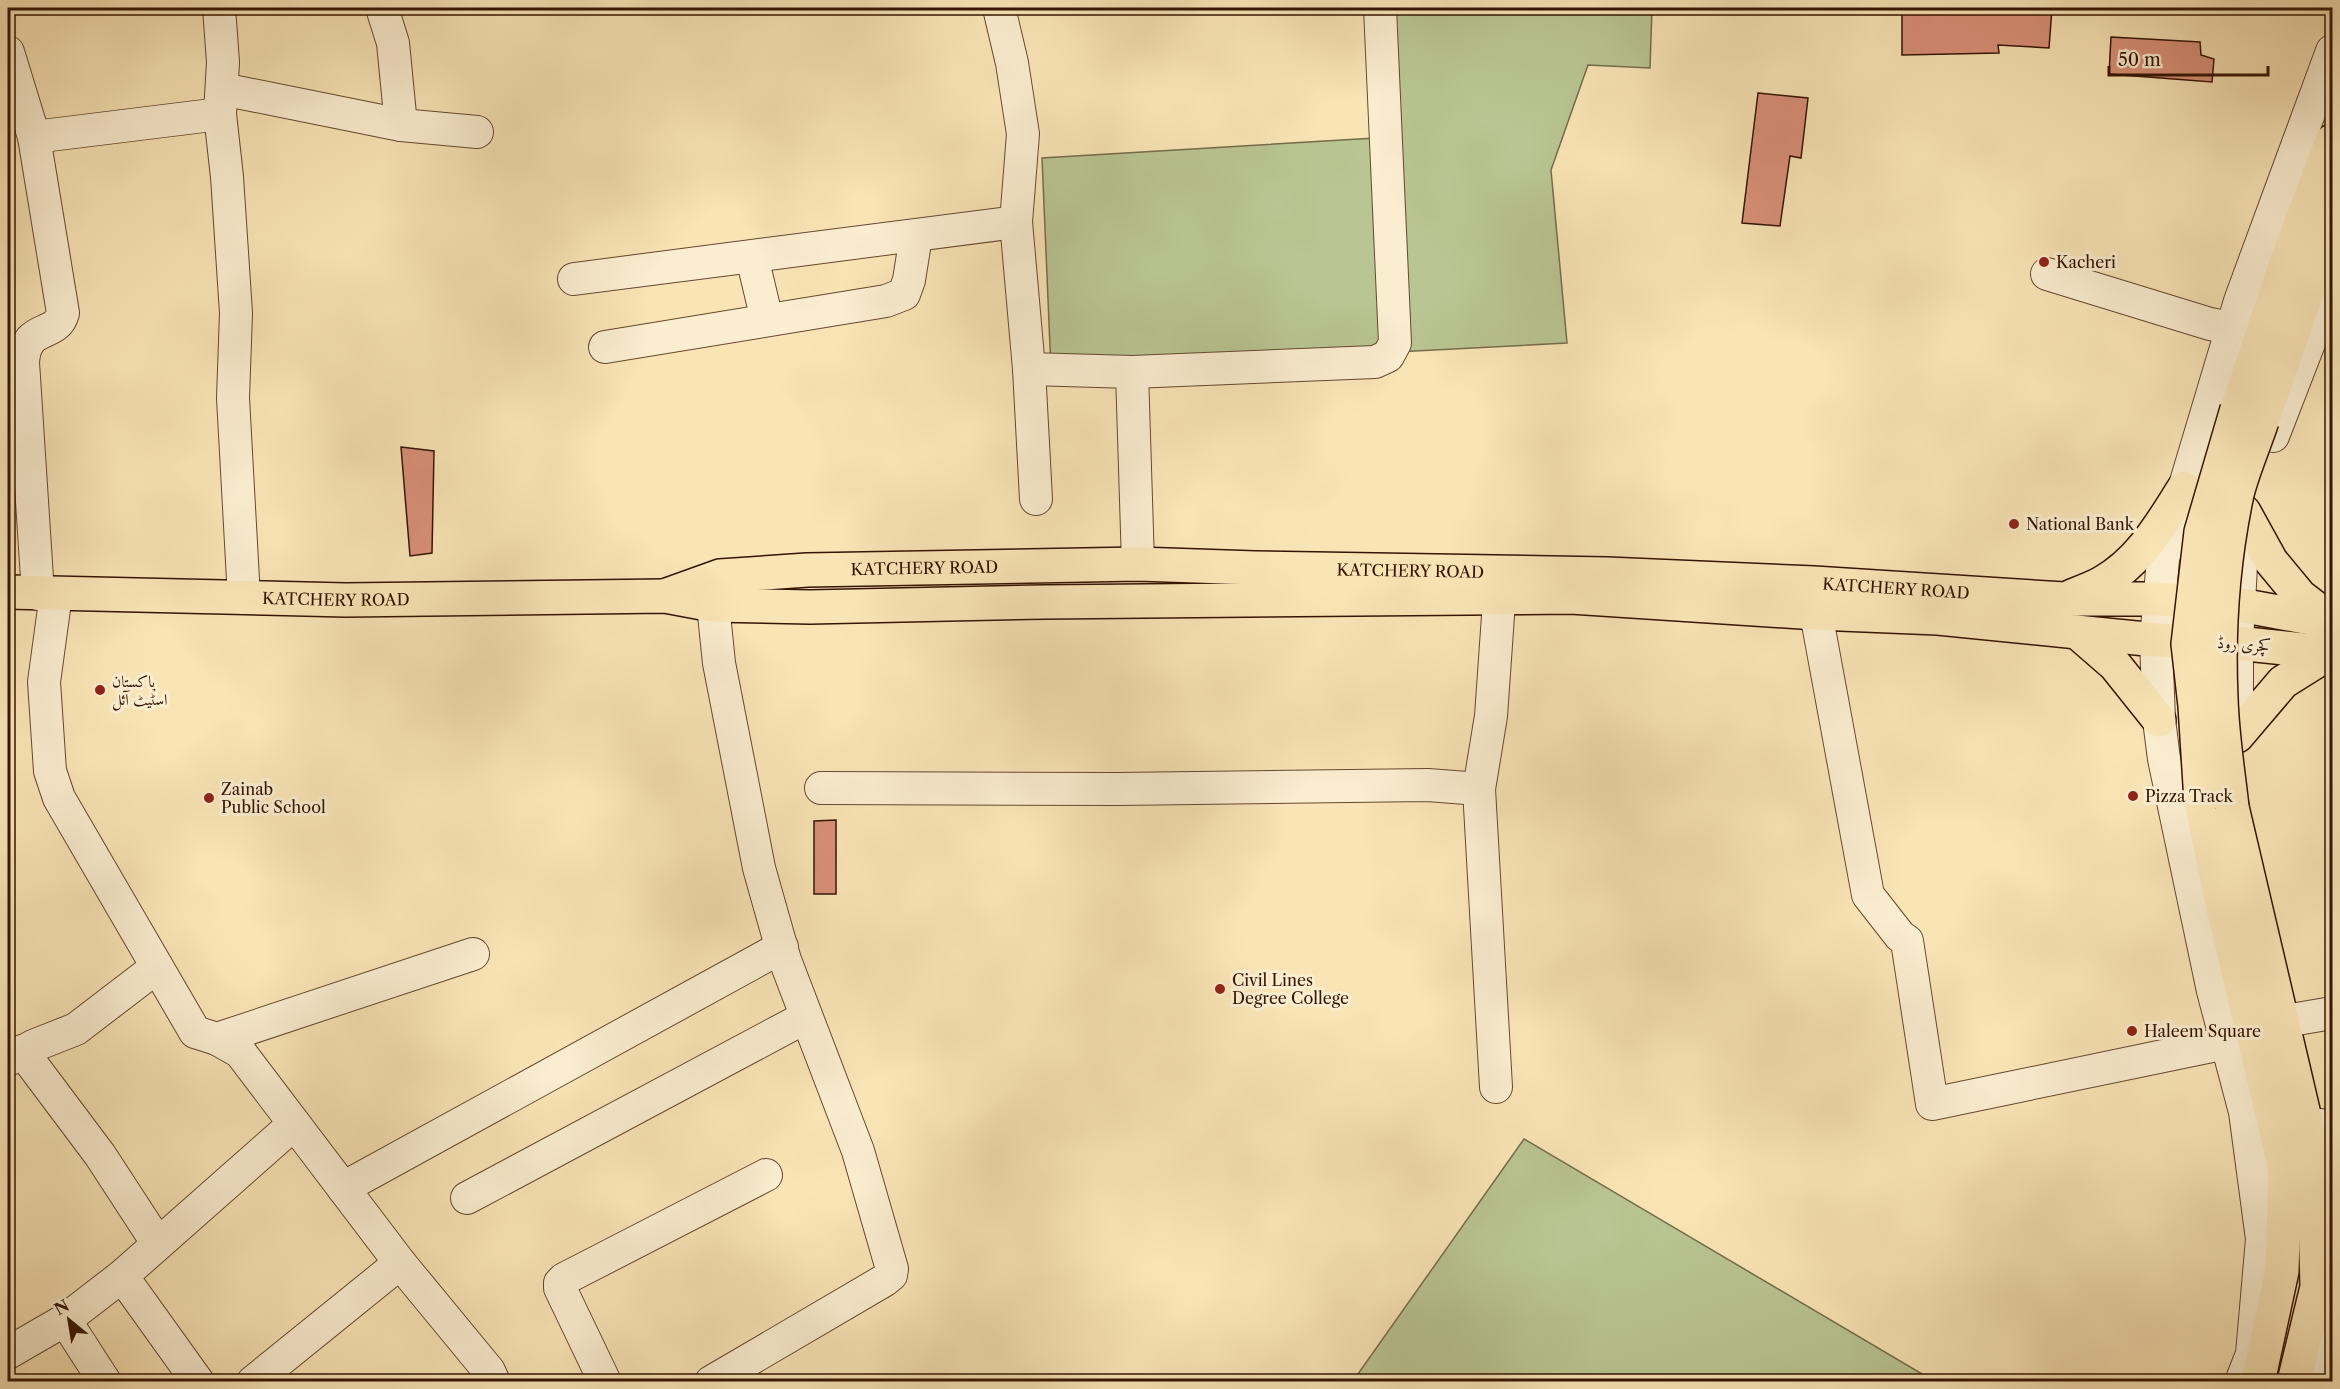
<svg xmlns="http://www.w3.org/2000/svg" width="2340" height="1389" font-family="'Libre Caslon Text',Amiri,serif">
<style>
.green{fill:#b9c592;stroke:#766c4a;stroke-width:1.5}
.building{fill:#d99079;stroke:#341402;stroke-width:1.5}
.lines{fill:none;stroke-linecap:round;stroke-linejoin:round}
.minor-casing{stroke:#65482f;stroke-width:34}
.major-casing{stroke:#341402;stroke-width:36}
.minor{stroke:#fbedd0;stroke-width:32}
.major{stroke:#f9e4b6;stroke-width:33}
.major-bridge-casing{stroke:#341402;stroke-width:36;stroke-linecap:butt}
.major-bridge{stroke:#f9e4b6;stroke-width:33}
.poi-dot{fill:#8f2418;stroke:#fbedd0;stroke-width:2}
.labels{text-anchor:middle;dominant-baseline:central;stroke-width:6;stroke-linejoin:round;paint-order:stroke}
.poi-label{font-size:16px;fill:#341402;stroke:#fbedd0;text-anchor:start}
.street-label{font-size:16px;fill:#341402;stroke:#fbedd0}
</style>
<rect width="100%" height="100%" fill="#f9e4b6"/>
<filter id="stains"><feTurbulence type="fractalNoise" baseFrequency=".00333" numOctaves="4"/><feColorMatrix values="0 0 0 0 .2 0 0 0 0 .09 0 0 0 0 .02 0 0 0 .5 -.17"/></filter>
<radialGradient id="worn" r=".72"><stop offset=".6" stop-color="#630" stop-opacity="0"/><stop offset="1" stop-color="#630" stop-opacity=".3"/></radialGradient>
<g class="green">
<polygon points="1387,8 1652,8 1650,68 1588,65 1551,170 1567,343 1051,370 1042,158 1392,137"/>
<polygon points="1524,1139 1934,1381 1353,1381"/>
</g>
<g class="building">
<polygon points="1902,8 2052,8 2049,48 1998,45 1999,53 1902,55"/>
<polygon points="2111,37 2200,42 2201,55 2214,59 2212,82 2109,74"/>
<polygon points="1758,93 1808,98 1801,158 1790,156 1780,226 1742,223"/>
<polygon points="401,447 434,451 432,553 410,556"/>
<polygon points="836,820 836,894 814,894 814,821"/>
</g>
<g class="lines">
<g class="minor-casing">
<g id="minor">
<polyline points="219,8 223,62 220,114 227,177 236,313 233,398 244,598"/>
<polyline points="382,8 393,43 401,125"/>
<polyline points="999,8 1012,63 1023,134 1016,222 1029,369 1036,499"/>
<path d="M8 52 34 137 63 313C56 339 26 322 23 362L38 594"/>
<polyline points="222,89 401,125 477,132"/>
<polyline points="34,137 220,114"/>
<polyline points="752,257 767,320"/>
<polyline points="2047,274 2210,324 2232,328"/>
<polyline points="574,279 1016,222"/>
<polyline points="605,347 886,301 904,294 909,280 916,236"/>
<polyline points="1029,369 1132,372 1375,362 1388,356 1395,343 1380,8"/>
<polyline points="1132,372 1138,564"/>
<polyline points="2273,436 2332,284"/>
<polyline points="56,594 44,682 50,771 59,798 195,1032 217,1039 240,1052 400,1263 489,1371 494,1382"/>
<polyline points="1816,613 1868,895 1900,936 1907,941 1932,1104 2226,1043"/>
<polyline points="2237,734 2237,643 2243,526"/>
<polyline points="821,788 1118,789 1428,785 1479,789"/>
<polyline points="2297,1019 2332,1013"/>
<polyline points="217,1039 473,954"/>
<polyline points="22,1051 100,1155 158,1244"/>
<polyline points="8,1060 33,1046 76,1029 157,967"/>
<polyline points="1496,1087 1479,789 1491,716 1501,573"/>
<polyline points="2321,1125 2331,1172 2332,1195"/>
<polyline points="343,1188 782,947"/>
<polyline points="467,1198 806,1017"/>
<polyline points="122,1276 198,1382"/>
<polyline points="65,1320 105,1382"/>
<polyline points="8,1353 65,1320 122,1276 294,1124"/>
<polyline points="253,1382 400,1263"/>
<polyline points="605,1382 560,1288 560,1283 564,1279 766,1175"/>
<polyline points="711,1382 885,1280 891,1275 892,1269 858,1151 785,960 759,868 719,663 713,605"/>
<polyline points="2241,1382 2252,1354 2262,1239 2245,1112 2213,991 2164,759 2159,720 2156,640 2163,559 2240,301 2332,51"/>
<polyline points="2319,1382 2332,1280"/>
</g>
</g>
<g class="major-casing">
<g id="major">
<polyline points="2237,409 2287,260 2332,141"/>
<polyline points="2262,421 2332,221"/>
<polyline points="2244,512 2271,561 2300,596 2330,619"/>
<path id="s1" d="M8 592 346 600 665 596 713 605 810 607 1044 602 1571 597 1816 613 1938 618 2156 640 2237 643 2332 653"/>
<path id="s2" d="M667 595 720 576 807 570 1138 564 1255 568 1607 574 1814 583 2064 599H2159L2240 605 2332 622"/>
<path d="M2072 596C2082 592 2093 588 2102 583 2141 561 2161 524 2184 488"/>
<polyline points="2077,632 2115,665 2159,720"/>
<polyline points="2237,736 2283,682 2331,652"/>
<polyline points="2201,801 2222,904 2285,1169 2282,1271 2258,1382"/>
<polyline points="2232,807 2313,1153 2317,1287 2294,1382"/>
</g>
</g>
<use href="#minor" class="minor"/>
<use href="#major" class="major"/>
<g class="major-bridge-casing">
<g id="major-bridge">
<polyline points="2201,801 2195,706 2188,644 2201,532 2237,409"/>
<path d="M2232 807C2228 771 2222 735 2221 698 2218 631 2223 560 2237 494 2243 470 2254 445 2262 421"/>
</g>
</g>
<use href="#major-bridge" class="major-bridge"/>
</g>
<g class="poi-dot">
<circle cx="2044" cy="262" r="6"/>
<circle cx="2014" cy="524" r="6"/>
<circle cx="100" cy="690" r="6"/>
<circle cx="2133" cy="796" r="6"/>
<circle cx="209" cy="798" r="6"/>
<circle cx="1220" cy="989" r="6"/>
<circle cx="2132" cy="1031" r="6"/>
</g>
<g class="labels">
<g class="poi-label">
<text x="2056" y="262">Kacheri</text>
<text x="2026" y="524">National Bank</text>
<text x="112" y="681">پاکستان<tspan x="112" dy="18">اسٹیٹ آئل</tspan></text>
<text x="221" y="789">Zainab<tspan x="221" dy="18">Public School</tspan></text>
<text x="2145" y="796">Pizza Track</text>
<text x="1232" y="980">Civil Lines<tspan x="1232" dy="18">Degree College</tspan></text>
<text x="2144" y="1031">Haleem Square</text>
</g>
<g class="street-label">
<text stroke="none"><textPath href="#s2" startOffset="261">KATCHERY ROAD</textPath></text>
<text stroke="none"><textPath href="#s2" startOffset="747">KATCHERY ROAD</textPath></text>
<text stroke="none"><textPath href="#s2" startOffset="1233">KATCHERY ROAD</textPath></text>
<text stroke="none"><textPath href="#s1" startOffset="328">KATCHERY ROAD</textPath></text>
<text transform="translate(2244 644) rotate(4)">کچری روڈ</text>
</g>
</g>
<rect width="2340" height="1389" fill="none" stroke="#f9e4b6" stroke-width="30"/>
<rect x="9" y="9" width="2322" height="1371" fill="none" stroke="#341402" stroke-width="3"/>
<rect x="15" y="15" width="2310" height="1359" fill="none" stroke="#341402" stroke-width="1.5"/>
<g transform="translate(69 1320) rotate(330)" stroke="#fbedd0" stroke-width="4.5" paint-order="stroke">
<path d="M0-4.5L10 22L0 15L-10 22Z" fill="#341402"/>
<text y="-9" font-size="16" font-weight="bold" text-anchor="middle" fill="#341402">N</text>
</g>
<path d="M2109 66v9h159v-9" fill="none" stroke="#341402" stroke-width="3"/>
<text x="2118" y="66" font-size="18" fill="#341402" stroke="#fbedd0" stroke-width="4.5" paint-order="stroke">50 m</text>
<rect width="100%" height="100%" filter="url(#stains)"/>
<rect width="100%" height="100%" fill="url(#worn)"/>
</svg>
